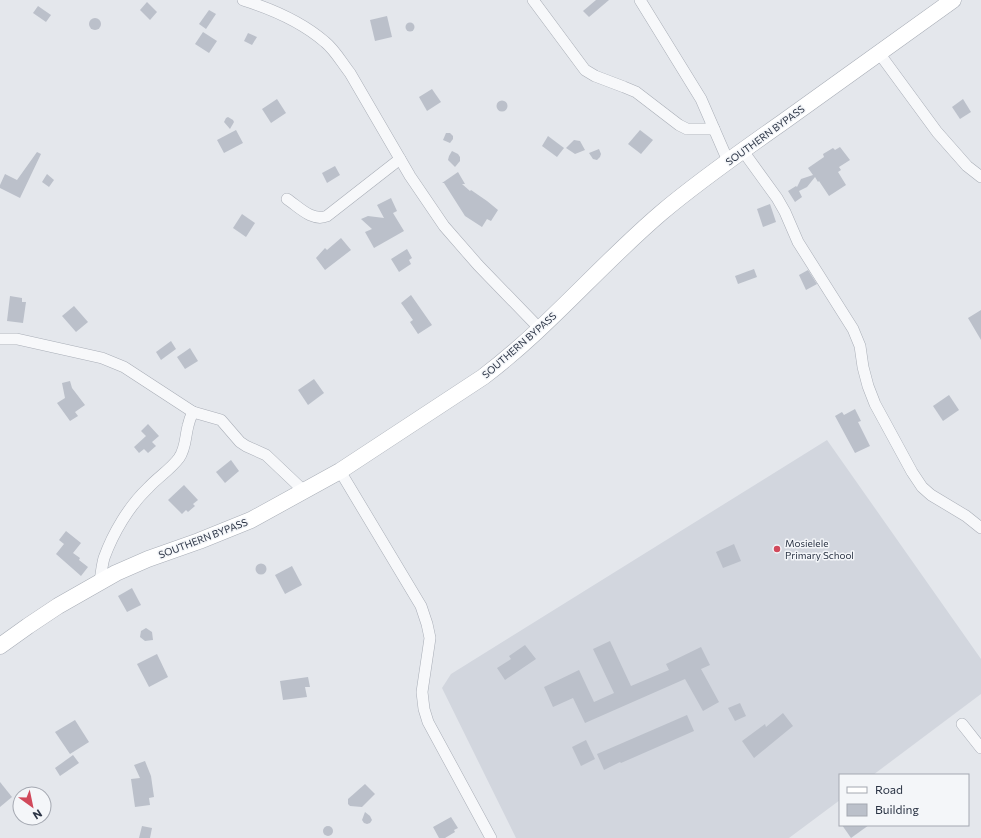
<svg xmlns="http://www.w3.org/2000/svg" width="981" height="838" font-family="Commissioner,sans-serif">
<style>
.built{fill:#d2d6de}
.building{fill:#bbc0ca}
.lines{fill:none;stroke-linecap:round;stroke-linejoin:round}
.street-casing{stroke:#a9aeb7;stroke-width:12}
.secondary-casing{stroke:#a9aeb7;stroke-width:17}
.street{stroke:#f7f8fa;stroke-width:11}
.secondary{stroke:#fff;stroke-width:16}
.poi-dot{fill:#d1495b;stroke:#f4f6f9;stroke-width:1.5}
.labels{text-anchor:middle;dominant-baseline:central;stroke-width:3;stroke-linejoin:round;paint-order:stroke}
.street-label{font-size:10px;fill:#2b3445;stroke:#f4f6f9}
.poi-label{font-size:10px;fill:#2b3445;stroke:#f4f6f9;text-anchor:start}
</style>
<rect width="100%" height="100%" fill="#e4e7ec"/>
<polygon class="built" points="827,440 981,659 981,694 873,775 840,775 840,800 789,838 516,838 442,688 451,674"/>
<g class="building">
<polygon points="596,0 609,0 589,17 583,11"/>
<polygon points="147,2 157,12 150,20 140,10"/>
<polygon points="38,6 51,15 46,22 33,13"/>
<polygon points="209,10 216,14 206,29 199,24"/>
<polygon points="387,16 392,37 375,41 370,20"/>
<circle cx="95" cy="24" r="6"/>
<circle cx="410" cy="27" r="4.5"/>
<polygon points="203,32 217,41 209,53 195,44"/>
<polygon points="248,33 257,37 252,45 244,41"/>
<polygon points="432,89 441,102 427,111 419,97"/>
<polygon points="277,99 286,113 271,123 262,109"/>
<polygon points="963,99 971,112 960,119 952,107"/>
<circle cx="502" cy="106" r="5.5"/>
<polygon points="228,117 233,120 234,122 230,129 224,122 226,118"/>
<polygon points="236,130 243,143 224,153 217,140"/>
<polygon points="640,130 653,140 641,154 628,144"/>
<polygon points="446,133 450,133 453,136 453,139 450,143 443,140"/>
<polygon points="548,136 564,148 557,157 542,146"/>
<polygon points="574,140 580,141 585,150 575,154 566,148"/>
<polygon points="840,147 850,160 839,167 841,170 838,172 846,185 829,196 819,181 818,182 815,177 807,187 799,191 802,197 795,202 788,191 796,186 797,187 801,179 813,175 808,168 824,157 823,154 833,148 835,150"/>
<polygon points="599,149 601,154 600,157 597,160 593,159 589,153"/>
<polygon points="452,151 458,154 460,157 460,161 455,167 448,160 449,156"/>
<polygon points="37,152 41,154 20,198 0,188 0,185 5,174 17,180"/>
<polygon points="335,166 340,175 327,183 322,173"/>
<polygon points="458,172 465,184 462,184 470,191 471,190 487,201 498,210 491,221 487,219 482,227 465,216 444,183 442,183"/>
<polygon points="47,174 54,180 49,187 42,182"/>
<polygon points="391,198 397,211 393,213 404,231 374,248 365,232 372,229 361,219 368,216 384,218 377,205"/>
<polygon points="770,204 776,222 763,227 757,209"/>
<polygon points="242,214 255,223 246,237 233,228"/>
<polygon points="341,238 351,250 325,270 316,258 325,248 327,250"/>
<polygon points="407,249 412,258 409,260 411,264 399,272 391,259"/>
<polygon points="754,269 757,277 738,284 735,276"/>
<polygon points="808,270 817,284 806,290 799,275"/>
<polygon points="411,295 432,325 418,334 410,322 413,320 401,303"/>
<polygon points="10,296 22,298 22,302 26,302 23,323 7,321"/>
<polygon points="74,306 88,322 76,332 62,316"/>
<polygon points="981,310 981,340 968,318"/>
<polygon points="171,341 176,349 161,360 156,352"/>
<polygon points="190,348 198,361 185,369 177,357"/>
<polygon points="314,379 324,393 308,405 298,390"/>
<polygon points="70,381 72,388 85,405 75,412 78,416 70,421 57,403 65,398 62,383"/>
<polygon points="949,395 959,410 943,421 933,406"/>
<polygon points="855,409 861,421 858,422 870,446 855,453 835,416 842,412 844,415"/>
<polygon points="148,424 159,436 152,442 156,446 148,453 144,449 139,453 134,447 146,436 141,431"/>
<polygon points="231,460 239,471 225,483 216,472"/>
<polygon points="184,485 198,500 193,504 195,506 188,512 186,510 182,514 168,500"/>
<polygon points="66,531 81,543 73,553 80,558 79,560 88,567 81,576 56,554 64,544 59,540"/>
<polygon points="734,544 741,561 723,568 716,552"/>
<circle cx="261" cy="569" r="5.5"/>
<polygon points="292,566 302,585 285,594 275,575"/>
<polygon points="132,588 141,605 127,612 118,596"/>
<polygon points="146,628 152,632 153,640 145,641 140,637 141,631"/>
<polygon points="610,641 631,686 669,670 666,664 701,647 710,665 701,669 719,702 703,711 685,679 585,723 573,698 553,707 544,687 579,670 594,702 614,693 593,649"/>
<polygon points="525,645 536,659 505,680 497,668 511,659 509,656"/>
<polygon points="157,654 168,677 149,687 137,664"/>
<polygon points="308,677 310,687 305,687 307,697 283,700 280,681"/>
<polygon points="740,703 746,716 735,721 728,708"/>
<polygon points="783,713 793,726 754,758 742,741 765,724 766,727"/>
<polygon points="687,715 694,731 621,763 620,762 604,770 597,754"/>
<polygon points="75,720 89,742 70,754 55,732"/>
<polygon points="586,740 595,759 581,766 572,747"/>
<polygon points="73,755 79,763 60,776 55,768"/>
<polygon points="145,761 151,776 154,797 149,798 150,805 135,807 131,779 140,778 134,765"/>
<polygon points="0,782 12,797 0,807"/>
<polygon points="365,784 375,794 362,807 350,806 348,804 348,799"/>
<polygon points="365,812 370,816 372,820 370,823 367,824 364,823 362,820"/>
<polygon points="451,817 458,828 454,830 455,832 445,838 439,838 433,827"/>
<polygon points="842,825 869,825 851,838"/>
<circle cx="328" cy="831" r="5"/>
<polygon points="142,826 152,828 150,838 139,838"/>
</g>
<g class="lines">
<g class="street-casing">
<g id="street">
<path d="M243 0C272 9 302 22 325 42 335 50 342 63 350 73L410 176 444 226 478 265 540 329"/>
<polyline points="533,0 585,70 595,76 624,87 636,92 679,125 687,129 714,129"/>
<polyline points="640,0 701,99 728,161"/>
<polyline points="879,53 937,132 967,166 981,177"/>
<polyline points="743,151 777,198 785,212 798,242 853,329 860,346 863,367 868,386 875,404 912,472 922,487 931,495 966,516 981,528"/>
<path d="M287 199C299 207 312 222 327 216L400 159"/>
<polyline points="0,339 17,339 102,358 124,367 193,412 221,420 240,442 246,446 266,455 304,491"/>
<polyline points="340,471 421,606 427,624 430,638 422,692 424,709 428,722 491,838"/>
<path d="M100 582C101 574 102 565 104 558 113 533 129 506 148 488 158 477 170 470 179 458 186 448 185 437 188 426 189 421 191 416 193 412"/>
<polyline points="962,724 981,748"/>
</g>
</g>
<g class="secondary-casing">
<path id="secondary" d="M0 646 28 626 58 606 116 573 148 559 199 541 251 520 340 471 483 377C548 328 600 265 661 213 700 180 742 151 783 122 840 81 896 41 953 0"/>
</g>
<use href="#street" class="street"/>
<use href="#secondary" class="secondary"/>
</g>
<circle class="poi-dot" cx="777" cy="549" r="4"/>
<g class="labels">
<g class="street-label">
<text transform="translate(765 135) rotate(-36)">SOUTHERN BYPASS</text>
<text transform="translate(519 345) rotate(-41)">SOUTHERN BYPASS</text>
<text transform="translate(203 538) rotate(-21)">SOUTHERN BYPASS</text>
</g>
<g class="poi-label">
<text x="785" y="543">Mosielele<tspan x="785" dy="12">Primary School</tspan></text>
</g>
</g>
<rect x="839" y="774" width="130" height="52" fill="#f4f6f9" stroke="#a4a8b1"/>
<rect x="847" y="787" width="20" height="6" fill="#ffffff" stroke="#a4a8b1"/>
<text x="875" y="794" font-size="12" fill="#2b3445">Road</text>
<rect x="847" y="804" width="20" height="12" fill="#bbc0ca" stroke="#a4a8b1"/>
<text x="875" y="814" font-size="12" fill="#2b3445">Building</text>
<g transform="translate(32 806) rotate(147)"><circle r="19" fill="#f4f6f9" stroke="#a4a8b1"/>
<path d="M0-3L7 15L0 10L-7 15Z" fill="#d1495b"/>
<text y="-6" font-size="11" font-weight="bold" text-anchor="middle" fill="#2b3445">N</text>
</g>
</svg>
